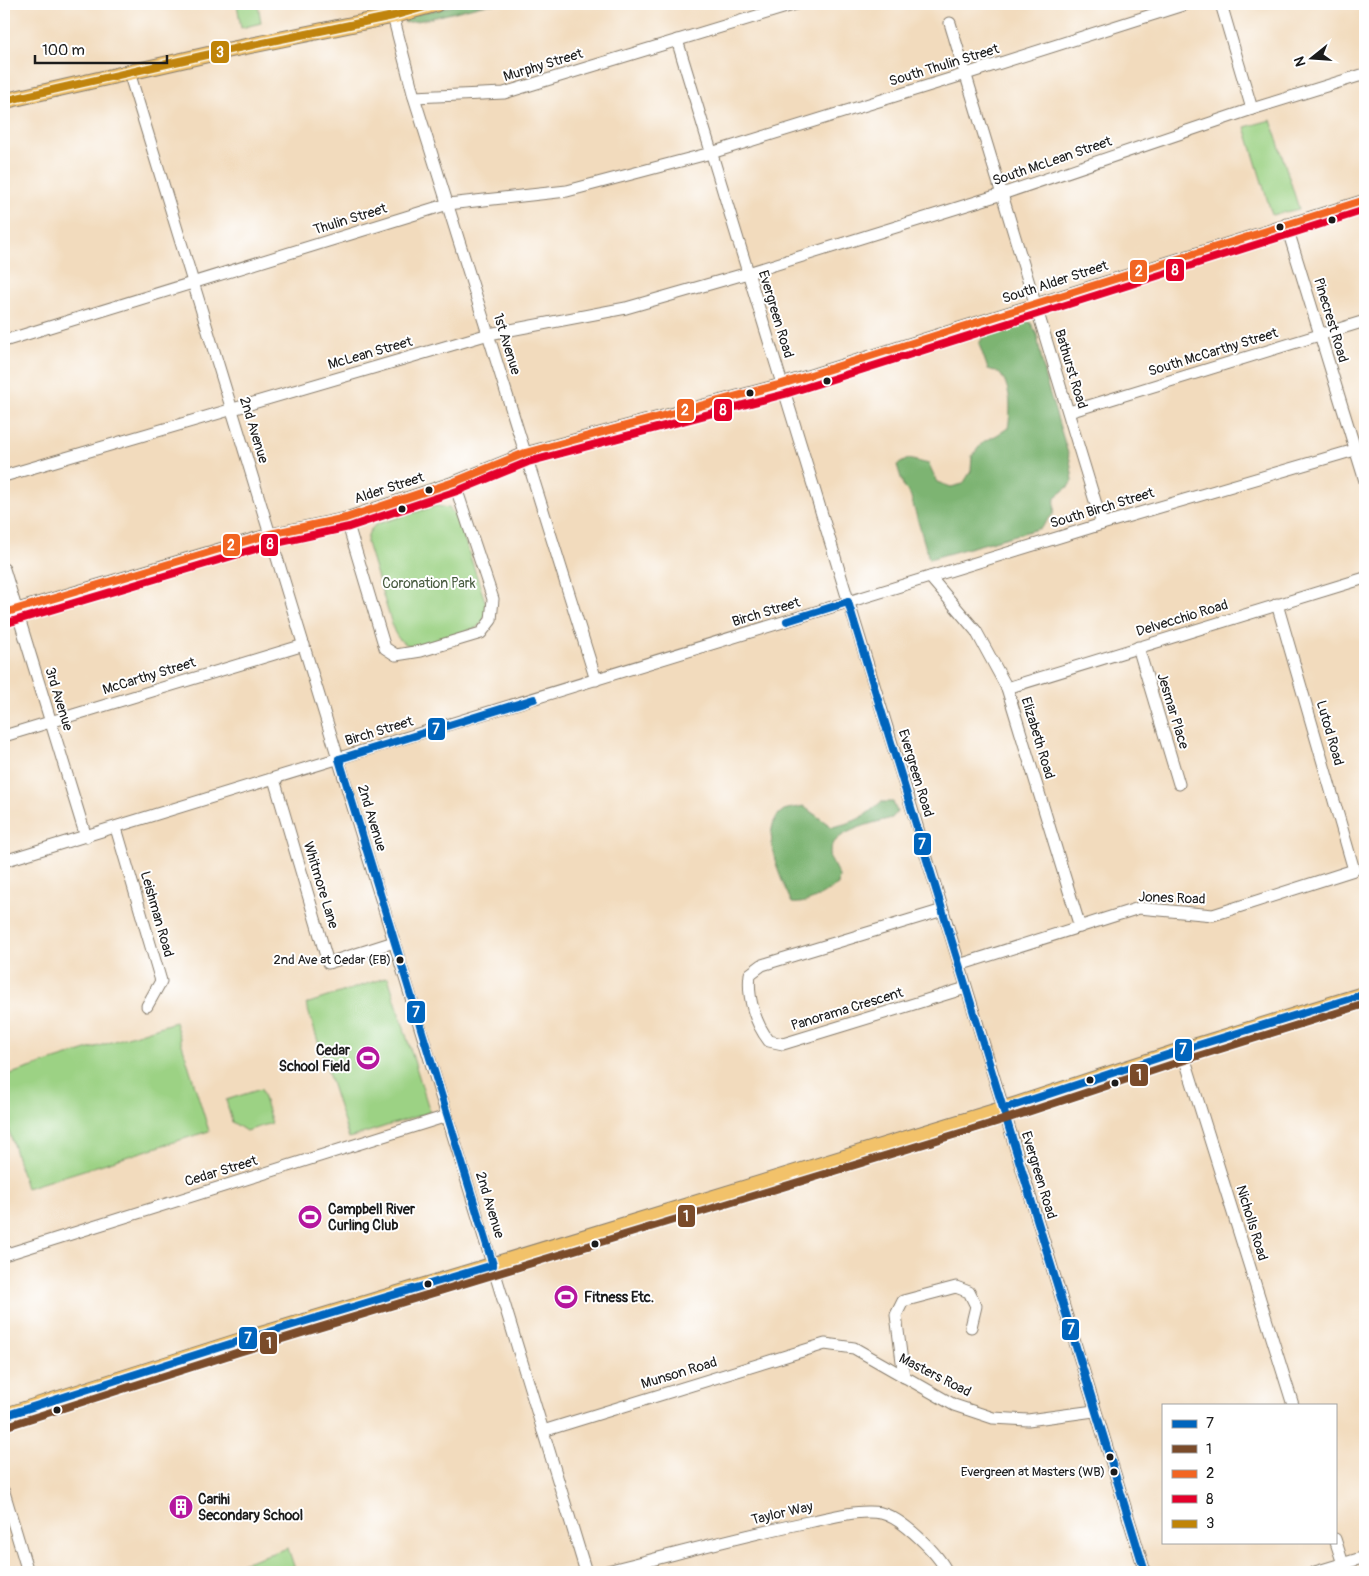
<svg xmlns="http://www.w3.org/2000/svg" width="1369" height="1576" font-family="Pangolin,sans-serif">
	<rect width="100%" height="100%" fill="#fff"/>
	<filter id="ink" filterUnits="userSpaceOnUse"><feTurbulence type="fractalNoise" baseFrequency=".02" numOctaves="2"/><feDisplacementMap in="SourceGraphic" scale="10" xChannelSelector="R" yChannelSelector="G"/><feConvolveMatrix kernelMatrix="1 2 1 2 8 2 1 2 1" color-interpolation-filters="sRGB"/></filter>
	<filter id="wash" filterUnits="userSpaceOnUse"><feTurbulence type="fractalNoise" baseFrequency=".0096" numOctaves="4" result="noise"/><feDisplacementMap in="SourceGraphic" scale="20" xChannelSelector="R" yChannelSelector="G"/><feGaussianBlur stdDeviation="1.12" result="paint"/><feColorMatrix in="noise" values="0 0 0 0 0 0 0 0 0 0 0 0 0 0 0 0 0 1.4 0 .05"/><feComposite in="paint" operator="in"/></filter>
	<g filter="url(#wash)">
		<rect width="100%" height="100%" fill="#f2dbbd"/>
		<g fill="#9cd284" stroke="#5c7750">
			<path d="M 237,4 L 258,4 L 261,23 L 241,28 Z"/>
			<path d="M 1271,120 L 1299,209 L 1272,215 L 1245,127 Z"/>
			<path d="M 436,506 L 449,508 L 457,517 L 487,607 C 487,616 483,623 476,628 L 418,647 C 406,646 399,642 394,631 L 367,543 C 367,534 370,529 377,524 Z"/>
			<path d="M 388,977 L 430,1112 L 349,1138 L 306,1004 Z"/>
			<path d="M 175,1022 L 209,1131 L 26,1188 L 4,1114 L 4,1076 Z"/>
			<path d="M 261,1089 L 272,1123 L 246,1131 L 232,1122 L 226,1100 Z"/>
			<path d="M 288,1548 L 296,1572 L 245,1572 L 242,1563 Z"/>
		</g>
		<g fill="#7db472" stroke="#4c6847">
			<path d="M 460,4 L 499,4 L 482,5 L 428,19 L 405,23 L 405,20 L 409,16 Z"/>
			<path d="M 1024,320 L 1031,323 L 1037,335 L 1045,378 L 1070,460 L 1073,480 L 1068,487 L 1055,497 L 1054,513 L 1041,528 L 929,559 L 910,494 L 904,488 L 897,465 L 908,459 L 929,464 L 937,482 L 951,487 L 963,484 L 971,471 L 972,456 L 983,442 L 997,435 L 1008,428 C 1011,411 1012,387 999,373 C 996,371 991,370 988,369 L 979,344 C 988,326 1005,324 1024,320 Z"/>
			<path d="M 881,802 L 893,802 L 897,812 L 892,818 C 876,822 842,830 833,844 C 831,847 830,852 829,856 L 839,876 L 838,885 C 824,893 809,905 792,903 C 782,882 756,827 784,810 C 789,808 798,808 803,806 L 832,827 C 856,822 863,818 881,802 Z"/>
		</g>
	</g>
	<g filter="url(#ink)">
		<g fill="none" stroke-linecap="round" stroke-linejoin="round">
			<defs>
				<g id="minor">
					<path d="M 1221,4 L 1252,109"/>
					<path d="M 393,16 L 414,97 L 596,680"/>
					<path d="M 950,23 L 1102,524"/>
					<path d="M 677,40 L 1145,1572"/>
					<path d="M 129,72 L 586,1572"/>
					<path d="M 414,97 L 504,93 L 796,4"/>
					<path d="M 1286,224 L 1365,481"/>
					<path d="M 4,341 L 448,204 L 567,191 L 711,153 L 966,74 L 1186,4"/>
					<path d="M 1069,412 L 1365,321"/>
					<path d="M 4,476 L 489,334 L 626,308 L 748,273 L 1002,194 L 1252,109 L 1365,74"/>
					<path d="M 346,518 L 385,648 L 396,655 L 421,651 L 481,633 L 491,620 L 493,599 L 454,482"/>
					<path d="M 4,569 L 86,837"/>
					<path d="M 930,577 L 976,631 L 1007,688 L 1080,927"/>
					<path d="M 4,613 L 270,534 L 346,518 L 454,482 L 525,453 L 782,384 L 1365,200"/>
					<path d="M 1138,647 L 1179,784"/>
					<path d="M 1007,688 L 1365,578"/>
					<path d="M 4,736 L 304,645"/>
					<path d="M 274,779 L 328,963 L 394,942"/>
					<path d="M 116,828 L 161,981 L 147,1006"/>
					<path d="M 4,861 L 1102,524 L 1365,447"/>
					<path d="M 943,910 L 762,965 L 750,974 C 747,997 755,1023 769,1041 L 783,1044 L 966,988"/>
					<path d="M 959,965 L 1139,908 L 1213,915 L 1354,870 L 1277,604"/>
					<path d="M 1182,1050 L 1293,1405"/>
					<path d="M 4,1255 L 447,1116"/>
					<path d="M 904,1377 L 896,1315 L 903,1301 L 956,1287 L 969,1292 L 976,1306 L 971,1327"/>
					<path d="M 543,1431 L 825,1344 L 854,1348 L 954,1405 L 993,1418 L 1028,1420 L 1094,1411"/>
					<path d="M 4,1492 L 28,1572"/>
					<path d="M 1335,1539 L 1343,1564"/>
					<path d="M 603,1572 C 673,1555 743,1535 813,1521 C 835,1517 859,1509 881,1513 C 902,1518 938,1553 947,1572"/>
					<path d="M 1315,1572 L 1365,1557"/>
				</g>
				<g id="major">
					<path d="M 4,101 L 219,52 L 393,16 L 436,4"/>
					<path d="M 4,1416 L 236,1342 L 493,1265 L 1003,1109 L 1182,1050 L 1365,994"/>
				</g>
			</defs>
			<use href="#minor" stroke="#877c6c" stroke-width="13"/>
			<use href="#major" stroke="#877c6c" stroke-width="17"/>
			<use href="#minor" stroke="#fff" stroke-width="11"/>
			<use href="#major" stroke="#f2c26a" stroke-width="15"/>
			<defs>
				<g id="bus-1">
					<path d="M 848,602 L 1145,1572"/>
					<path d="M 787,621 L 848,602"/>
					<path d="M 339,759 L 493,1265"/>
					<path d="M 339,759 L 534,699"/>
					<path d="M 1003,1109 L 1182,1050 L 1365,994"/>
					<path d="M 4,1416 L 236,1342 L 493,1265"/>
				</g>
				<path id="bus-2" d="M 7,1426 L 239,1352 L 1006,1119 L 1185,1060 L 1365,1004"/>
				<path id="bus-3" d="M 4,613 L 270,534 L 346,518 L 454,482 L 525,453 L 782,384 L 1365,200"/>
				<path id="bus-4" d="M 7,623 L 272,544 L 349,527 L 457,491 L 528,462 L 785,394 L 1365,210"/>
				<path id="bus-5" d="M 4,101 L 219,52 L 393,16 L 436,4"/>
			</defs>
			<use href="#bus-1" stroke="#fff" stroke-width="11"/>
			<use href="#bus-2" stroke="#fff" stroke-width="11"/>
			<use href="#bus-3" stroke="#fff" stroke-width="11"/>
			<use href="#bus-4" stroke="#fff" stroke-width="11"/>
			<use href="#bus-5" stroke="#fff" stroke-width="11"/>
			<use href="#bus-1" stroke="#0065bd" stroke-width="8"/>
			<use href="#bus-2" stroke="#7a4b2a" stroke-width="8"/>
			<use href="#bus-3" stroke="#f26522" stroke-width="8"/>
			<use href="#bus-4" stroke="#e4002b" stroke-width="8"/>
			<use href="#bus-5" stroke="#c08407" stroke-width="8"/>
		</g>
	</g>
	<defs>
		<symbol id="stadium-disc" viewBox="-11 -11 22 22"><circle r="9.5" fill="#b5179e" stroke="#fff"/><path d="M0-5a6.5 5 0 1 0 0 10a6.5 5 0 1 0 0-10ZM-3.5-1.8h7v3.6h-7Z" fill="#fff"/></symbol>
		<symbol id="building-disc" viewBox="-11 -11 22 22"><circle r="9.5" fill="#b5179e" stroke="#fff"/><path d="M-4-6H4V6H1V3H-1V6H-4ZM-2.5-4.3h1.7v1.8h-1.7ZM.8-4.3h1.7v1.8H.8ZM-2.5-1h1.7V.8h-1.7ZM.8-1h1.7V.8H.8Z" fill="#fff"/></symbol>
	</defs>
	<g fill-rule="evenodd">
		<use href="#stadium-disc" x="354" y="1044" width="28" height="28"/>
		<use href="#stadium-disc" x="296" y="1203" width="28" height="28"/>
		<use href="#stadium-disc" x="552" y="1283" width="28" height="28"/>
		<use href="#building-disc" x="167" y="1493" width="28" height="28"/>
	</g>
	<g fill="#1c1c1c" stroke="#fff" stroke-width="2">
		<circle cx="1332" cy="220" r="4.5"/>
		<circle cx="1280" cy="227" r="4.5"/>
		<circle cx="827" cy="381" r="4.5"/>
		<circle cx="750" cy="393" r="4.5"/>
		<circle cx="429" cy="490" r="4.5"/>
		<circle cx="402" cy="509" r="4.5"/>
		<circle cx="400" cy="960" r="4.5"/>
		<circle cx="1090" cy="1080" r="4.5"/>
		<circle cx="1115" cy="1083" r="4.5"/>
		<circle cx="595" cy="1244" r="4.5"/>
		<circle cx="428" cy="1284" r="4.5"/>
		<circle cx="57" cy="1410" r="4.5"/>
		<circle cx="1110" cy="1457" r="4.5"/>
		<circle cx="1114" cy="1472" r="4.5"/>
	</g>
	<g text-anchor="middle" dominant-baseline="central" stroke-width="4" stroke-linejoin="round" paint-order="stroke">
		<g font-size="13" fill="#1c1c1c" stroke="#fff" text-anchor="end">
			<text x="391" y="960">2nd Ave at Cedar (EB)</text>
			<text x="1105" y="1472">Evergreen at Masters (WB)</text>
		</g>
		<g font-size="14" fill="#1c1c1c" stroke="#fff">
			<text transform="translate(543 65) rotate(-17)">Murphy Street</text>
			<text transform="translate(944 65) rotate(-17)">South Thulin Street</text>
			<text transform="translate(1052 161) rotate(-19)">South McLean Street</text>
			<text transform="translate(350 219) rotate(-17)">Thulin Street</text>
			<text transform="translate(1055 282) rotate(-18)">South Alder Street</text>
			<text transform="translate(776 314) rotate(73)">Evergreen Road</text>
			<text transform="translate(1331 320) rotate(73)">Pinecrest Road</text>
			<text transform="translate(507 344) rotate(73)">1st Avenue</text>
			<text transform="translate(1213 352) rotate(-17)">South McCarthy Street</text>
			<text transform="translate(370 353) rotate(-16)">McLean Street</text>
			<text transform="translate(1071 369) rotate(73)">Bathurst Road</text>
			<text transform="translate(254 430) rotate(73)">2nd Avenue</text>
			<text transform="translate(389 488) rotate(-18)">Alder Street</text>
			<text transform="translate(1102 508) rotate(-17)">South Birch Street</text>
			<text transform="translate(766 612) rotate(-17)">Birch Street</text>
			<text transform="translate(1182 618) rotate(-17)">Delvecchio Road</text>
			<text transform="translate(149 676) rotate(-17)">McCarthy Street</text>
			<text transform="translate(59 699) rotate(73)">3rd Avenue</text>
			<text transform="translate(1173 711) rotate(73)">Jesmar Place</text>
			<text transform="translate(379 731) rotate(-17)">Birch Street</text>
			<text transform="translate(1330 733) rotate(74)">Lutod Road</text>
			<text transform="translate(1038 738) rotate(73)">Elizabeth Road</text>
			<text transform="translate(916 773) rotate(73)">Evergreen Road</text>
			<text transform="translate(372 818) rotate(73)">2nd Avenue</text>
			<text transform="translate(321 885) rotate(73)">Whitmore Lane</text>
			<text transform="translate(1172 898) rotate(2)">Jones Road</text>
			<text transform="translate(157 914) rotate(74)">Leishman Road</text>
			<text transform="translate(847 1009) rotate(-17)">Panorama Crescent</text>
			<text transform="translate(221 1171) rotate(-17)">Cedar Street</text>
			<text transform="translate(1039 1175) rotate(73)">Evergreen Road</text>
			<text transform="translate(490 1205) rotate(73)">2nd Avenue</text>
			<text transform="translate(1252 1223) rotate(73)">Nicholls Road</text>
			<text transform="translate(679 1373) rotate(-17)">Munson Road</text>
			<text transform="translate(935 1375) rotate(27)">Masters Road</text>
			<text transform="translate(782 1513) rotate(-13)">Taylor Way</text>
		</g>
		<g font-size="14" fill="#495c40" stroke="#fff">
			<text x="429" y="583">Coronation Park</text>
		</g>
		<g font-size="14" font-weight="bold" fill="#1c1c1c" stroke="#fff" text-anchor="start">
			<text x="350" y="1050" text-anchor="end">Cedar<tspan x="350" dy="16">School Field</tspan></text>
			<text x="328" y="1209">Campbell River<tspan x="328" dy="16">Curling Club</tspan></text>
			<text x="584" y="1297">Fitness Etc.</text>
			<text x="198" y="1499">Carihi<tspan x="198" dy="16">Secondary School</tspan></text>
		</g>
	</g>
	<g stroke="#fff" stroke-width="2">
		<rect x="210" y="40" width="20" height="24" rx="5" fill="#c08407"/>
		<rect x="1165" y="258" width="20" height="24" rx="5" fill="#e4002b"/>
		<rect x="1129" y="259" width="19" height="24" rx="5" fill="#f26522"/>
		<rect x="676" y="398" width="19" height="24" rx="5" fill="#f26522"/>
		<rect x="713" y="398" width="20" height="24" rx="5" fill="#e4002b"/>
		<rect x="260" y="533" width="19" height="24" rx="5" fill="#e4002b"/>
		<rect x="222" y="533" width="19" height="24" rx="5" fill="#f26522"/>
		<rect x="427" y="717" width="19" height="24" rx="5" fill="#0065bd"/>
		<rect x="913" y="832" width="19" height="24" rx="5" fill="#0065bd"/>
		<rect x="406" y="1000" width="20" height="24" rx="5" fill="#0065bd"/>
		<rect x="1174" y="1038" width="19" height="24" rx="5" fill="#0065bd"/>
		<rect x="1129" y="1063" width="20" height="24" rx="5" fill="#7a4b2a"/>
		<rect x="677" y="1204" width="19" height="24" rx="5" fill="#7a4b2a"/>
		<rect x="1061" y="1318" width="19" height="23" rx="5" fill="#0065bd"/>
		<rect x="238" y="1326" width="20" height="24" rx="5" fill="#0065bd"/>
		<rect x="259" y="1331" width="19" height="24" rx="5" fill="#7a4b2a"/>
	</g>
	<g font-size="14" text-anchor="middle" font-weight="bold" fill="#fff">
		<text x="220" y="57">3</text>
		<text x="1175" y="275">8</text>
		<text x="1139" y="276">2</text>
		<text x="685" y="415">2</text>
		<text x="723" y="415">8</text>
		<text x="270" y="549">8</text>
		<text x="231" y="550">2</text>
		<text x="436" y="734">7</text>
		<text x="922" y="849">7</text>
		<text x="416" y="1017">7</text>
		<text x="1183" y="1054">7</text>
		<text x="1139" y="1080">1</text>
		<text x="686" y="1221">1</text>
		<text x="1071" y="1334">7</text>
		<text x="248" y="1343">7</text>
		<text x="269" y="1348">1</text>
	</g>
	<rect width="1369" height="1576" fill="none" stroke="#fff" stroke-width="20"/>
	<rect x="1162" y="1404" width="175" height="140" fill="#ffffff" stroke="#a4a4a4"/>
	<rect x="1172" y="1420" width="25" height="8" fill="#0065bd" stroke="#a4a4a4"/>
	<text x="1206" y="1428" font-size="15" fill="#1c1c1c">7</text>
	<rect x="1172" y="1445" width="25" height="8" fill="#7a4b2a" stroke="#a4a4a4"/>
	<text x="1206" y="1454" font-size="15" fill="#1c1c1c">1</text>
	<rect x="1172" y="1470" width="25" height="8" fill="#f26522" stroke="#a4a4a4"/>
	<text x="1206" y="1478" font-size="15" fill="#1c1c1c">2</text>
	<rect x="1172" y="1495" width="25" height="8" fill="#e4002b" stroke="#a4a4a4"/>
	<text x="1206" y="1504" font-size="15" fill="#1c1c1c">8</text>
	<rect x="1172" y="1520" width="25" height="8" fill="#c08407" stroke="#a4a4a4"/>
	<text x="1206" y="1528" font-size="15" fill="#1c1c1c">3</text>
	<g transform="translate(1312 58) rotate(253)" stroke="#ffffff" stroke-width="4" paint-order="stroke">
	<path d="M0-4L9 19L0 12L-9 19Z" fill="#1c1c1c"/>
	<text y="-8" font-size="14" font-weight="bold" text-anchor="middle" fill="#1c1c1c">N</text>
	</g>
	<path d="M35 55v8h132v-8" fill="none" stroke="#1c1c1c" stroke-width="2.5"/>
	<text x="42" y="55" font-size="15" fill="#1c1c1c" stroke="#ffffff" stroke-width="4" paint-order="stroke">100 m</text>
</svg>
